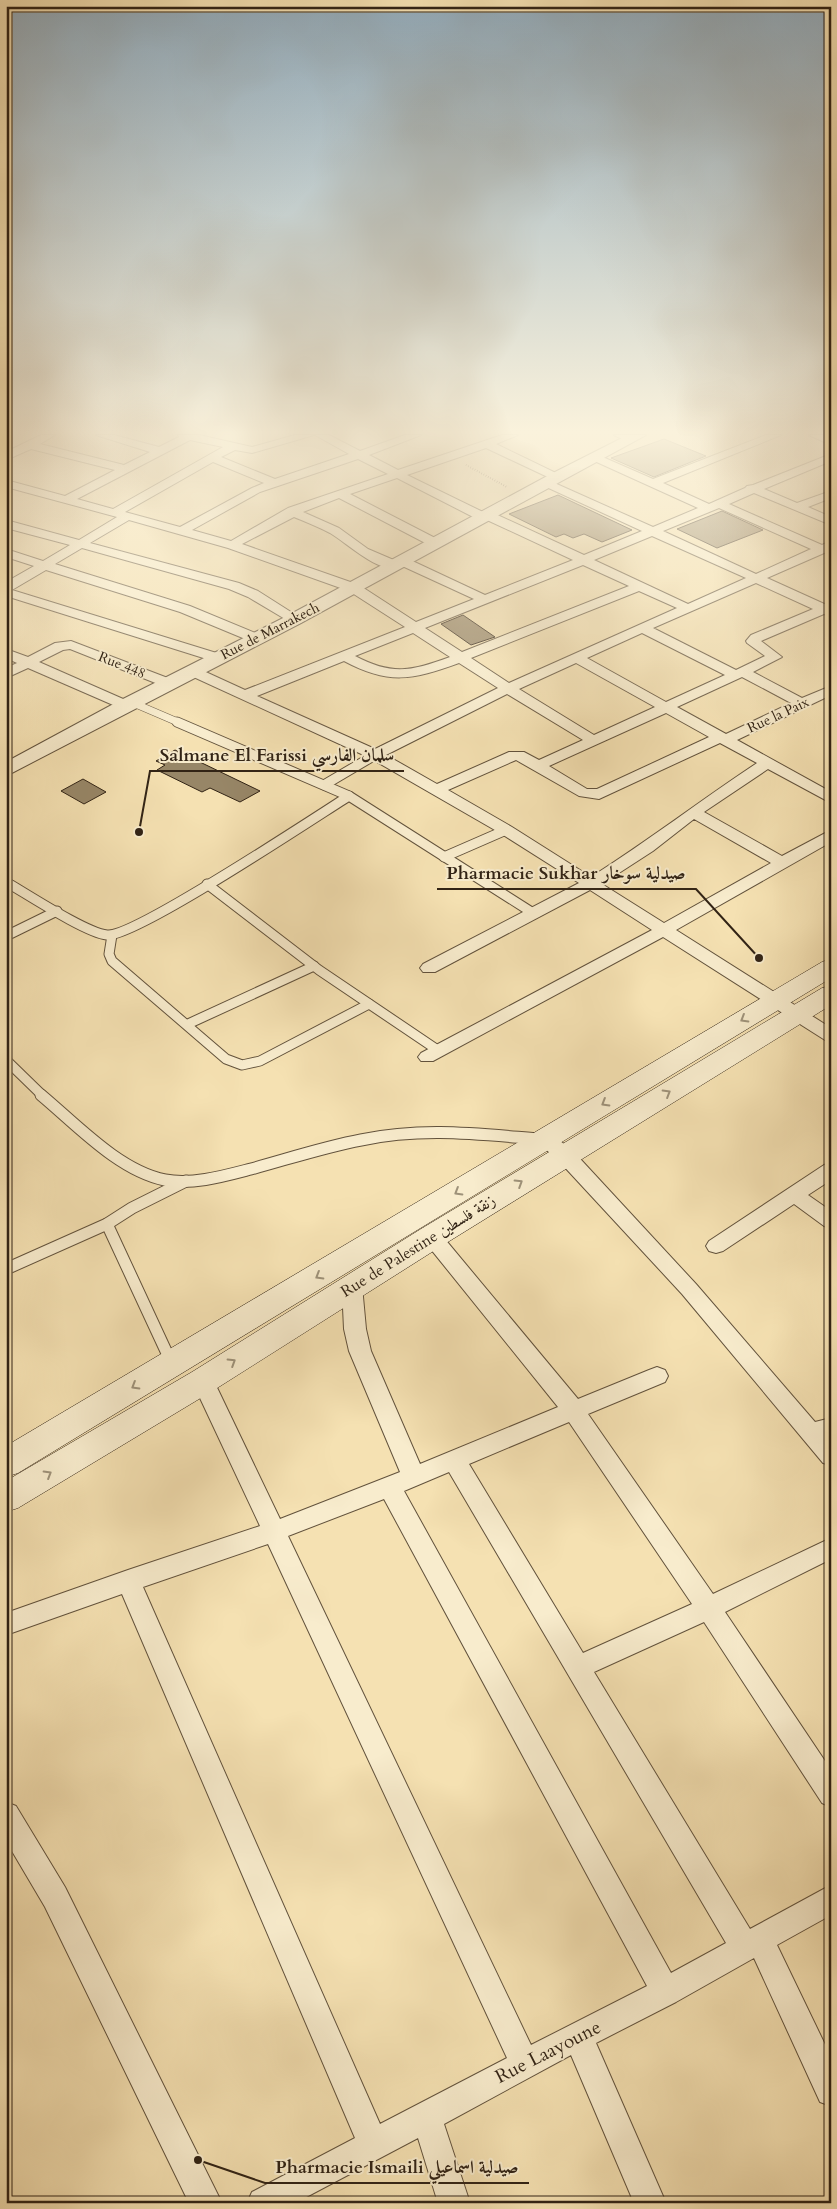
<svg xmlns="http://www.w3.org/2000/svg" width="837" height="2209" font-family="Cardo,Amiri,serif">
	<rect width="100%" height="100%" fill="#f5e1b2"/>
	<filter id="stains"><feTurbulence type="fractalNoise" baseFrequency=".004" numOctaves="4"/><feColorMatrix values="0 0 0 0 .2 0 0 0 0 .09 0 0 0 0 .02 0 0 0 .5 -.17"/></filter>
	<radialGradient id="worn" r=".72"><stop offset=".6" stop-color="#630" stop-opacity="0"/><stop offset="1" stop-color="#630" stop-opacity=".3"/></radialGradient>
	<g fill="#978667" stroke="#312315">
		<path d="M 664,439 L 706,456 L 654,477 L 611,458 Z"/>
		<path d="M 558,495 L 632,530 L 602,542 L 584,534 L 573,538 L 564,534 L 556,537 L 509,514 Z"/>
		<path d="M 722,511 L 763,530 L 717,548 L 677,529 Z"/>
		<path d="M 463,615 L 495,637 L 471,645 L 441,624 Z"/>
		<path d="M 175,750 L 260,791 L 240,802 L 210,788 L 202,792 L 157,770 L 165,765 L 156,761 Z"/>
		<path d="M 83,779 L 106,792 L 84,804 L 61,791 Z"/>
	</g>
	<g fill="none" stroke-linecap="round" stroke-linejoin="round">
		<defs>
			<path id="service-far2" d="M 131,702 L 180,723"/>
			<g id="service-far1">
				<path d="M 177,722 L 349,796 L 533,913"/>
				<path d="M 324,785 L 375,755"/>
				<path d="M 444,857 L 506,830"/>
				<path d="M 6,882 C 27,894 86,933 107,935 C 134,938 314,818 349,796"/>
				<path d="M 207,884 L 319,970 L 439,1051"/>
				<path d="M 112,935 L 109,954 L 112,961 L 226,1059 L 242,1065 L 260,1061 L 369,1004"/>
				<path d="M 6,936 L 57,911"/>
				<path d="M 188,1024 L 314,966"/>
				<path d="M 6,1060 L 43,1096"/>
			</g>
			<g id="service">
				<path d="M 41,1095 C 76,1124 119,1171 165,1180 C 193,1185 224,1176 251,1169 C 288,1159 324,1147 361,1140 C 423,1127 477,1134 539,1139"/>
				<path d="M 107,1224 L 172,1364"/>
				<path d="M 6,1269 L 107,1224 L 132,1208 L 186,1181"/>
			</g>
			<g id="minor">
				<path d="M 41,435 L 55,435 L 40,444 L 124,465 L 150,452 L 96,435 L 114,435 L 159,447 L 179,437 L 178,435 L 199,435 L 252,447 L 295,435 L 314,435 L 252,453 L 235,450 L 221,457 L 275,479 L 349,454 L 315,435 L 329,435 L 360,451 L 405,435 L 421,435 L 369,455 L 398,470 L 502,435 L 518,435 L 496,444 L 560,475 L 560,479 L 552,479 L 486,448 L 407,475 L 483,512 L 491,512 L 584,555 L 642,531 L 542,485 L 542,481 L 550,481 L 653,527 L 698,508 L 590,459 L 590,455 L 598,455 L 653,479 L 766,435 L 781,435 L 663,483 L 709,504 L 745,488 L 747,486 L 753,485 L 831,454 L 831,461 L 764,489 L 797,503 L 831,491 L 831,498 L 808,507 L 831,517 L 831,525 L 754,493 L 729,504 L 822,545 L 831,541 L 831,550 L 767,578 L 831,607 L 831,616 L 824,614 L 761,641 L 782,657 L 753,672 L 802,698 L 831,686 L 831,695 L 737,740 L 831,792 L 831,803 L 768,769 L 704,812 L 782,856 L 831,830 L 831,842 L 676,930 L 831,1028 L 831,1042 L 825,1040 L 663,937 L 433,1061 L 421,1061 L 418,1057 L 421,1053 L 652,930 L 590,890 L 435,972 L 423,972 L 420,968 L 423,964 L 579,883 L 500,833 L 370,758 L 187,674 L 185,671 L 192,667 L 197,668 L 245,690 L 405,627 L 349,591 L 228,548 L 129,520 L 90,543 L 239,583 L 258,591 L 302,619 L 295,623 L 290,622 L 248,597 L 229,589 L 82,548 L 55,564 L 190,606 L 260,635 L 262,638 L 255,642 L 250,641 L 180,612 L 46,570 L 12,590 L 223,655 L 225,658 L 218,662 L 213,661 L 6,596 L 6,582 L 34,566 L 6,557 L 6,549 L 43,561 L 70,545 L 6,528 L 6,520 L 79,540 L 117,517 L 6,487 L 6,480 L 65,496 L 115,470 L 31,449 L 6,460 L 6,452 ZM 190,440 L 223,447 L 113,509 L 77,499 ZM 358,459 L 388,474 L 288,508 L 231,541 L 192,530 L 260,492 ZM 213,462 L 264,483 L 252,488 L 180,527 L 125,512 ZM 397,478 L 479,520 L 487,520 L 573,560 L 485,595 L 406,558 L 398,558 L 396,561 L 368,549 L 339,528 L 303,512 L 339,498 L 431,546 L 439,546 L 441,543 L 439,540 L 350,494 ZM 719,508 L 811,549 L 756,574 L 663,531 ZM 294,517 C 306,522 319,527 330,533 C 347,543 378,573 398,568 L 400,565 L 474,599 L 416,622 L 359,585 L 242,544 ZM 652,536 L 746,578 L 688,604 L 594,560 ZM 583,565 L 629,586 L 462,652 L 425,628 ZM 756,583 L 813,609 L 751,635 L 746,641 L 747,643 L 765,656 L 736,670 L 653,628 ZM 639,591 L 677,608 L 509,683 L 471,658 ZM 413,633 L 450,657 C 411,671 393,676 355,656 ZM 642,633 L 725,675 L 666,702 L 587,658 ZM 344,661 C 389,685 412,680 459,663 L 498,688 L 375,749 L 257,696 ZM 576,663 L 655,707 L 594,735 L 519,689 ZM 742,677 L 791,703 L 726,734 L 677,707 ZM 507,694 L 583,740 L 539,760 L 524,752 L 509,752 L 437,784 L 386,755 ZM 666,713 L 709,737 L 597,789 L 587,789 L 549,766 ZM 720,743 L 757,763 C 701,800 648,841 591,877 L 512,827 L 448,790 L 516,760 L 579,796 L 599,799 ZM 694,819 L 771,863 L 664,923 L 602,884 L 653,851 Z"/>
				<path d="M 614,435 L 628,435 L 636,440 L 630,443 Z"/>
				<path d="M 809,435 L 824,435 L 831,438 L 831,445 Z"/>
				<path d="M 71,641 L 173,680 L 175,683 L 173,686 L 163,686 L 70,649 L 63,650 L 39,662 L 130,702 L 132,705 L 130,708 L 120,708 L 28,668 L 6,678 L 6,668 L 17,663 L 6,658 L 6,649 L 28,657 L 55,643 Z"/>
				<path d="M 545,1133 L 552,1135 L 572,1150 L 696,1284 L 815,1422 L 831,1418 L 831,1436 L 828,1437 L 831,1440 L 831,1465 L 823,1463 L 682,1294 L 558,1160 L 535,1140 L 538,1135 Z"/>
				<path d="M 831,1163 L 831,1180 L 808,1195 L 831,1211 L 831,1228 L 824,1226 L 794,1204 L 723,1251 L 716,1253 L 709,1251 L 706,1246 L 709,1241 L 824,1165 Z"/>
				<path d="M 432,1230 L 439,1232 L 578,1399 L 649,1370 L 657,1367 L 665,1370 L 668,1376 L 665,1382 L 588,1414 L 713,1594 L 831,1538 L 831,1559 L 725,1612 L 831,1770 L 831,1807 L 822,1803 L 704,1622 L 594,1672 L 750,1929 L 831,1885 L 831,1915 L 777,1945 L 831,2057 L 831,2106 L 820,2102 L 754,1958 L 676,2002 L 596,2043 L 666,2203 L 634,2203 L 571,2055 L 444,2124 L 470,2203 L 438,2203 L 418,2138 L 295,2203 L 247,2203 L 252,2192 L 355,2138 L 122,1594 L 6,1635 L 6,1613 L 128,1570 L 260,1526 L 192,1381 L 195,1375 L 203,1372 L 211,1375 L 280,1519 L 400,1472 L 349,1351 L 344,1329 L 342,1286 L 345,1281 L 352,1278 L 359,1281 L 362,1286 L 366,1329 L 371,1351 L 420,1464 L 558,1407 L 425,1242 L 422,1237 L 425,1232 ZM 569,1422 L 692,1604 L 583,1653 L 469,1464 ZM 449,1472 L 726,1943 L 671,1973 L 404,1491 ZM 384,1499 L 647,1986 L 531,2045 L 288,1536 ZM 268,1544 L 507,2058 L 380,2124 L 143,1587 Z"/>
				<path d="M 6,1802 L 16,1806 L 65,1887 L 222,2203 L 189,2203 L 45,1907 L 6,1841 Z"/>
			</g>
			<path id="tertiary" d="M 628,435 L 646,435 L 301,623 L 6,776 L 6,762 L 119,701 L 289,615 L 551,474 Z"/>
			<g id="secondary">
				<path d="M 831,959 L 831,978 L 18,1473 L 6,1477 L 6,1446 L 822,962 Z"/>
				<path d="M 831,986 L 831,1005 L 443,1245 L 214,1390 L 18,1508 L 6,1512 L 6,1481 L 192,1372 L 421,1229 L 822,988 Z"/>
			</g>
		</defs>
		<use href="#service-far2" stroke="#62523c" stroke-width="8"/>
		<use href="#service-far1" stroke="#62523c" stroke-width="11"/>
		<use href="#service" stroke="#62523c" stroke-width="13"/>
		<use href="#minor" stroke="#62523c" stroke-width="2"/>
		<use href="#tertiary" stroke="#62523c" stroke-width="2"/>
		<use href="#secondary" stroke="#312315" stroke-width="1"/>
		<path stroke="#312315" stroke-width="2" stroke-dasharray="0.5 2" stroke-linecap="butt" d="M 466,465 L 507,487"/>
		<use href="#service-far2" stroke="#f8eccd" stroke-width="7"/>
		<use href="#service-far1" stroke="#f8eccd" stroke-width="9"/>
		<use href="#service" stroke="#f8eccd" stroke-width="11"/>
		<use href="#minor" fill="#f8eccd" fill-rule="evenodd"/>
		<use href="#tertiary" fill="#f8eccd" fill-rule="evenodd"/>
		<use href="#secondary" fill="#f8eccd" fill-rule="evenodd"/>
	</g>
	<defs><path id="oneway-chevron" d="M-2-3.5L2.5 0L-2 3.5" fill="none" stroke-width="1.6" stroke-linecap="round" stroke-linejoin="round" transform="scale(1.25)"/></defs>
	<g stroke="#9e927a">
		<use href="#oneway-chevron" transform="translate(744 1019) rotate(149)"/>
		<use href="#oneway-chevron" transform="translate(667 1093) rotate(-31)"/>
		<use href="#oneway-chevron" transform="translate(605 1103) rotate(149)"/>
		<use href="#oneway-chevron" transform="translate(519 1183) rotate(-32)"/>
		<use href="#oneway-chevron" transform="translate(458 1192) rotate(149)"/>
		<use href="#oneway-chevron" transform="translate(319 1276) rotate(149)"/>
		<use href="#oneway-chevron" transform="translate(232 1362) rotate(-32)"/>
		<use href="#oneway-chevron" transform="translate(135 1386) rotate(149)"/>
		<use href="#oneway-chevron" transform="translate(48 1474) rotate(-31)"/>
	</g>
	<linearGradient id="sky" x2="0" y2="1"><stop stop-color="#92acbd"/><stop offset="0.58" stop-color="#faf2dc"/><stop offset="1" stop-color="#faf2dc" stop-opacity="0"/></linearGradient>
	<rect width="837" height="744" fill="url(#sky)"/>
	<g text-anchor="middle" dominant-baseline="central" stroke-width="4" stroke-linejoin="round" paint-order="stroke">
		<g font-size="14" fill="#312315" stroke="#f8eccd">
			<text transform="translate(270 631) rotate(-27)">Rue de Marrakech</text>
			<text transform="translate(122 665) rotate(22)">Rue 448</text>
			<text transform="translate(778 715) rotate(-25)">Rue la Paix</text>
		</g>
		<g font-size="16" fill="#312315" stroke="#f8eccd">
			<text transform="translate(418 1246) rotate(-32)">Rue de Palestine زنقة فلسطين</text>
		</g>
		<g font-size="19" fill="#312315" stroke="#f8eccd">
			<text transform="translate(548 2052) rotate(-27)">Rue Laayoune</text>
		</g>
	</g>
	<path fill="none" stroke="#312315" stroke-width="2" d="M139 832L150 771H404M759 958L696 889H437M198 2160L265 2183H529"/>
	<g fill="#312315" stroke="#f8eccd" stroke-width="2">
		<circle cx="139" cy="832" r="5"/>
		<circle cx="759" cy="958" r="5"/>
		<circle cx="198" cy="2160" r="5"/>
	</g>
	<g font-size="18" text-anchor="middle" font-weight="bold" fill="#312315" stroke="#f8eccd" stroke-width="4" stroke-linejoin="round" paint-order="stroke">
		<text x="277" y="761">Salmane El Farissi سلمان الفارسي</text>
		<text x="566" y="879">Pharmacie Sukhar صيدلية سوخار</text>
		<text x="397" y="2173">Pharmacie Ismaili صيدلية اسماعيلي</text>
	</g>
	<rect width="837" height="2209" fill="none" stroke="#f5e1b2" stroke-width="25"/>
	<rect x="8" y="8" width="822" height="2194" fill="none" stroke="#312315" stroke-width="2.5"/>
	<rect x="12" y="12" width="812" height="2184" fill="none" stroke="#312315"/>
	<rect width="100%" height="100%" filter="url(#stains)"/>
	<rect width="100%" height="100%" fill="url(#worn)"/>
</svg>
